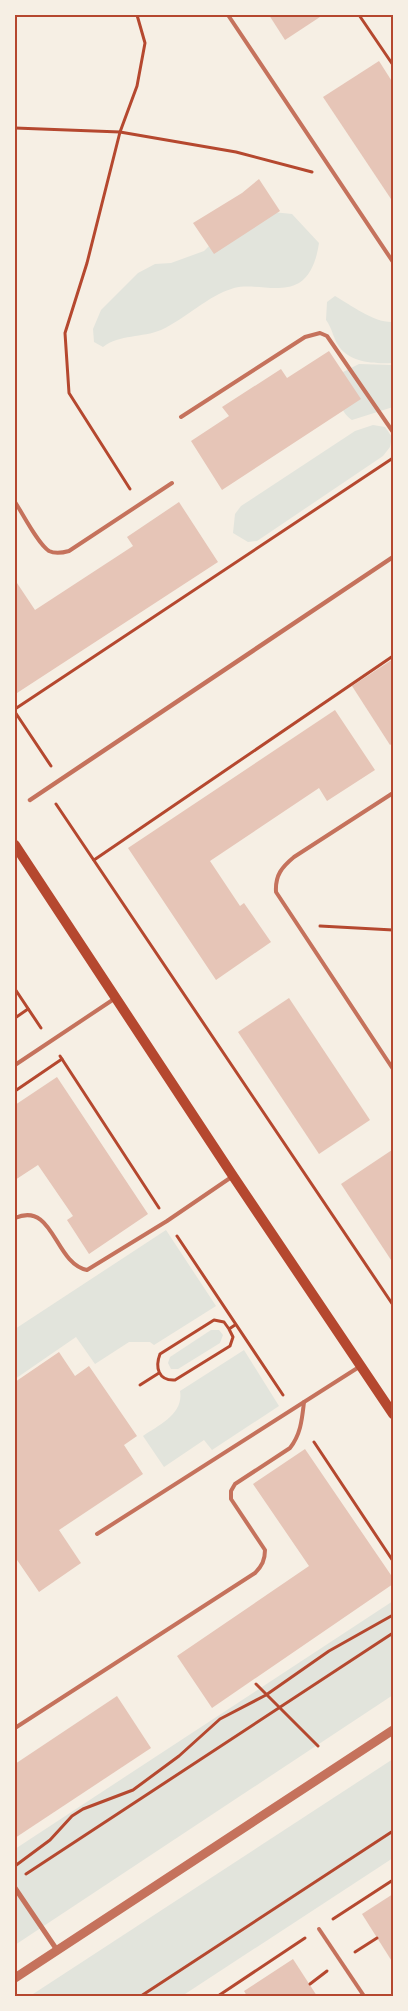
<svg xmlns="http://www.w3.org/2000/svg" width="408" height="2011" font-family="Inter,sans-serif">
	<rect width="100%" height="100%" fill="#f6efe4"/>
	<g fill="#e2e4dc">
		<path d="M 273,212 L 292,214 L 319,243 C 317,257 312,275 299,283 C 279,294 255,283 234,288 C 207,296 187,318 161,330 C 142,338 120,334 103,347 L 94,342 L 93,329 L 101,310 L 138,273 L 155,264 L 171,263 L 204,251 L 214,241 Z"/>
		<path d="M 335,296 C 351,305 374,323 393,322 L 393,363 C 375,364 349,363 338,345 C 333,337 332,328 326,320 L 327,302 Z"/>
		<path d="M 359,364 L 393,365 L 393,407 L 352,420 C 335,408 340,390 343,372 Z"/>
		<path d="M 373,425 L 385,427 L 392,437 L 390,447 L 383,456 L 257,541 L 248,542 L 233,533 L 235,514 L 241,506 L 355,431 Z"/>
		<path d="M 166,1230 L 216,1306 L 154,1345 L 150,1342 L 129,1342 L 95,1364 L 76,1337 L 15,1379 L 15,1329 Z"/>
		<path d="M 211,1330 L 219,1330 L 223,1335 L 220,1343 L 178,1369 L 171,1369 L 168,1363 L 170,1357 Z"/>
		<path d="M 244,1350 L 279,1406 L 212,1450 L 204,1440 L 164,1467 L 143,1436 C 159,1425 184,1414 180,1391 Z"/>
		<path d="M 393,1601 L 393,1695 L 15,1945 L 15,1849 Z"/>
		<path d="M 393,1759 L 393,1858 L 182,1996 L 30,1996 Z"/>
	</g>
	<g fill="#e6c5b7">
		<path d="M 269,15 L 323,15 L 285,40 Z"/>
		<path d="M 379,61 L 393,83 L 393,202 L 323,97 Z"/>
		<path d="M 259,179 L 280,211 L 214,254 L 193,223 L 242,193 Z"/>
		<path d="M 329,351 L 361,399 L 222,490 L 191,441 L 229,416 L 222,407 L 281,369 L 287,378 Z"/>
		<path d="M 179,502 L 218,562 L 17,693 L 15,580 L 35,610 L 133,546 L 127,537 Z"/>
		<path d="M 393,659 L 393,743 L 390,745 L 352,686 Z"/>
		<path d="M 335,710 L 375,770 L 327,801 L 319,788 L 210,861 L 240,906 L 244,903 L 271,942 L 216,980 L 128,848 Z"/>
		<path d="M 289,998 L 370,1120 L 319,1154 L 238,1032 Z"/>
		<path d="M 57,1077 L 148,1214 L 89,1254 L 67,1220 L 73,1216 L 38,1165 L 15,1180 L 15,1105 Z"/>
		<path d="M 392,1150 L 393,1151 L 393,1263 L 341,1184 Z"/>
		<path d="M 59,1352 L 75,1376 L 89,1366 L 137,1436 L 124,1445 L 143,1474 L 59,1530 L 81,1563 L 39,1592 L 15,1557 L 15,1382 Z"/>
		<path d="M 305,1449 L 393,1578 L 393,1584 L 212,1708 L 177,1656 L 309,1566 L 253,1484 Z"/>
		<path d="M 117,1696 L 151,1748 L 15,1838 L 15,1764 Z"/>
		<path d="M 393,1894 L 393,1963 L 362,1914 Z"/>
		<path d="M 293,1959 L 317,1996 L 247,1996 L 244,1991 Z"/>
	</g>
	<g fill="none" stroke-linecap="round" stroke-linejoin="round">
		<g stroke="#b5482f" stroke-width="3">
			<path d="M 359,15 L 393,65"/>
			<path d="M 15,128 L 120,132 L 236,152 L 312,172"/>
			<path d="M 130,489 L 69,393 L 65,333 L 87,263 L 120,132 L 137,86 L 145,43 L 137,15"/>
			<path d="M 15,709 L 393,458"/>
			<path d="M 15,712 L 51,766"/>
			<path d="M 56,804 L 393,1305"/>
			<path d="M 94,860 L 393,656"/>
			<path d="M 320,926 L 393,930"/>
			<path d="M 15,989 L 41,1028"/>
			<path d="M 15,1018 L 28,1009"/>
			<path d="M 60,1056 L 159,1208"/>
			<path d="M 15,1091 L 62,1059"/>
			<path d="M 177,1236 L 283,1395"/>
			<path d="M 229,1329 L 233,1337 L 230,1346 L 175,1380 C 158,1381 155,1367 160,1354 L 214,1320 L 224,1322 L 229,1329 L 235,1325"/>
			<path d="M 140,1385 L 159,1373"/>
			<path d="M 314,1442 L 393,1561"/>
			<path d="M 256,1684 L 318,1746"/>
			<path d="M 15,1866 L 50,1840 L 72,1816 L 83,1809 L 133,1790 L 179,1756 L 220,1719 L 266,1695 L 329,1651 L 393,1615"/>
			<path d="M 26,1874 L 393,1633"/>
			<path d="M 333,1919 L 393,1880"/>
			<path d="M 355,1952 L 377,1938"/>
			<path d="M 310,1984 L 327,1971"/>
			<path d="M 141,1996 L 393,1831"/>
			<path d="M 218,1996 L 305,1938"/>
		</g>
		<g stroke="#c5725c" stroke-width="4">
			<path d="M 228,15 L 393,262"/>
			<path d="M 181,417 L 305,337 L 320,333 L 327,336 L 393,432"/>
			<path d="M 15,502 C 23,514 38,544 49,551 C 55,554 62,553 69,551 L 172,483"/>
			<path d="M 393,793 L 294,857 C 282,867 275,875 276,892 L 393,1069"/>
			<path d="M 15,1065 L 114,999"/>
			<path d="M 15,1218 C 54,1201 54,1263 87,1270 L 167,1221 L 233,1176"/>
			<path d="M 97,1534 L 359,1367"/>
			<path d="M 15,1728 L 255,1573 C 262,1566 265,1560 265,1550 L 231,1499 L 231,1491 L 235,1484 L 290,1448 C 301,1434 302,1419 304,1402"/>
			<path d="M 319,1929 L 364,1996"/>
		</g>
		<path stroke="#c5725c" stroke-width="4.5" d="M 30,800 L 393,557"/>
		<path stroke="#c5725c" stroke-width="5" d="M 15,1888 L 57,1950"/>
		<path stroke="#c5725c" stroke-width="9" d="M 15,1978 L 393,1730"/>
		<path stroke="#b5482f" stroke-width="10" d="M 15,845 L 233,1176 L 393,1414"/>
	</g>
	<rect width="408" height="2011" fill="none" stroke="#f6efe4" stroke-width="32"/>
	<rect x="16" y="16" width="376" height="1979" fill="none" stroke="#b5482f" stroke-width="2"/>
</svg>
